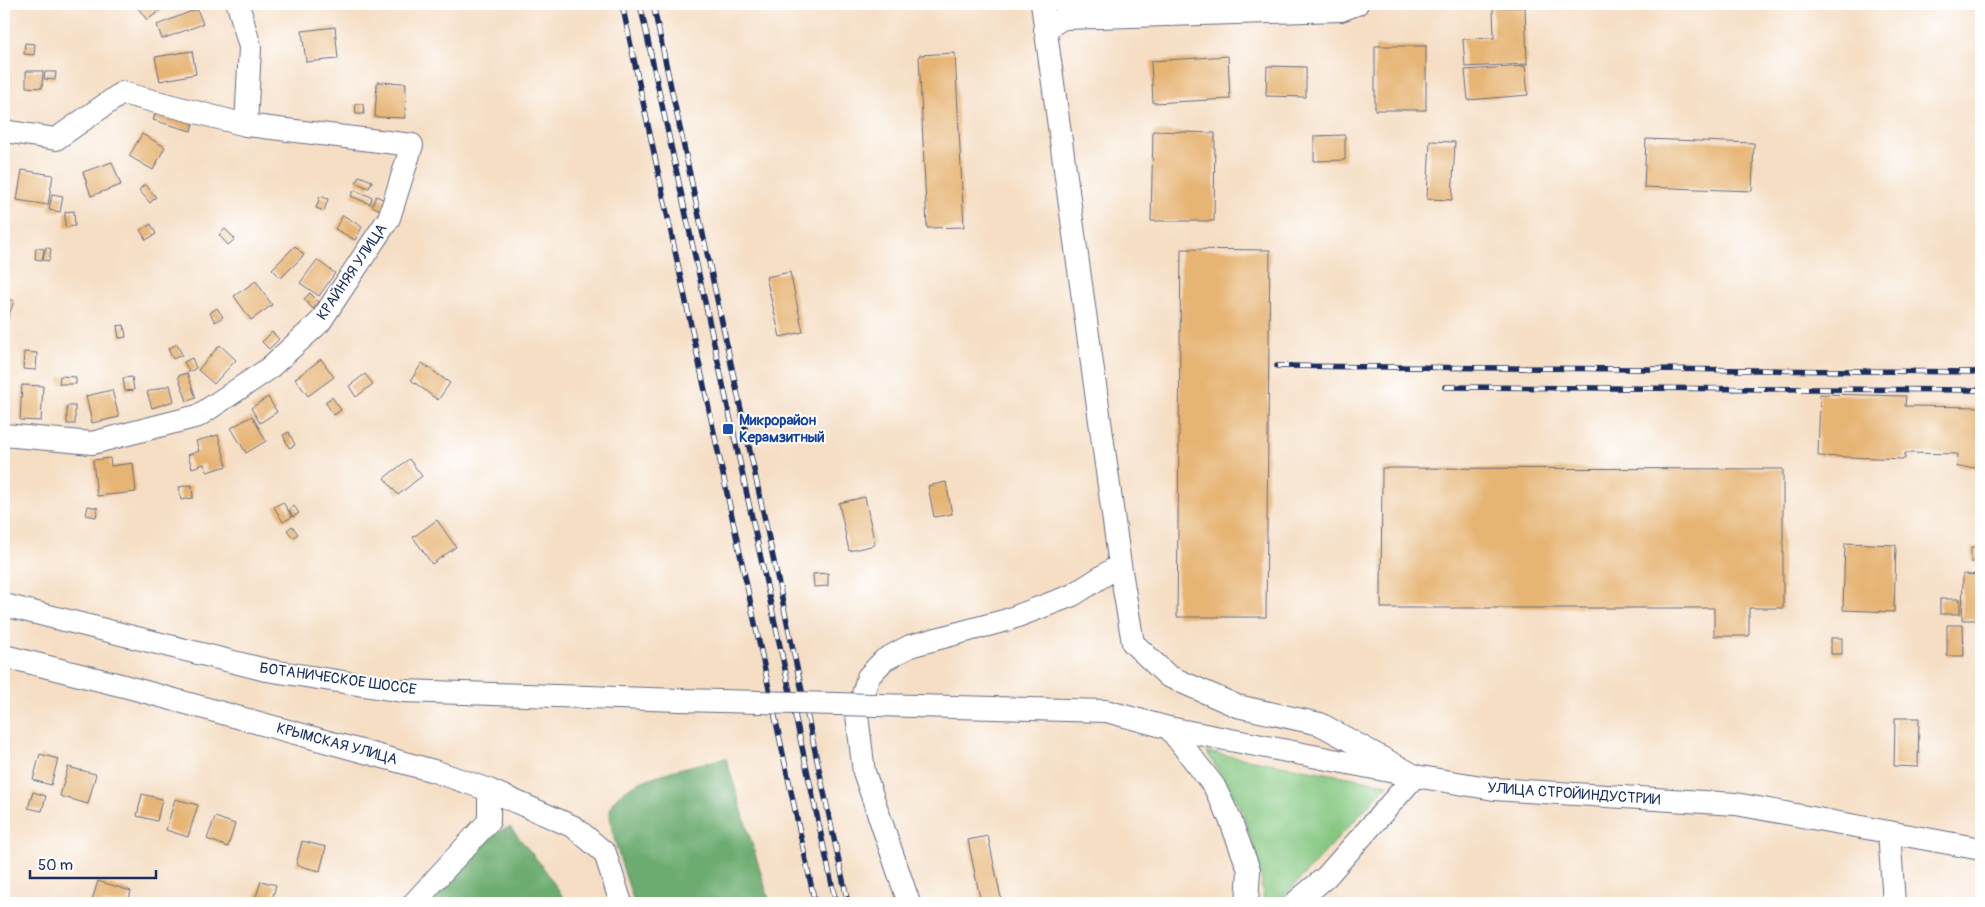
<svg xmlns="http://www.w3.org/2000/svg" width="1985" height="907" font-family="Pangolin,sans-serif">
	<rect width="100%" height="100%" fill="#fff"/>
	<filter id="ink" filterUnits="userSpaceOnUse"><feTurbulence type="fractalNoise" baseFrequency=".02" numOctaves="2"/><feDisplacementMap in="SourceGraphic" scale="10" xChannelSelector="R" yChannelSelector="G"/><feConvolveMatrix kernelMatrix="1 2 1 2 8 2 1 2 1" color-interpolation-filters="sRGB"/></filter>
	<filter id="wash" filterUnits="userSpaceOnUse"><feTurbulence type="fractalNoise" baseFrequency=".0096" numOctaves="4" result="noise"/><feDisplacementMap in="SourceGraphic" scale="20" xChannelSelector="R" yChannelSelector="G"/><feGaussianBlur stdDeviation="1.12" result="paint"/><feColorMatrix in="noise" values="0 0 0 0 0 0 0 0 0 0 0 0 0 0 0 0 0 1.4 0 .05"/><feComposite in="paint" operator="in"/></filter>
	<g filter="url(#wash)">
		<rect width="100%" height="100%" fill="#f5dec4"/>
		<path fill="#85c881" stroke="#507c70" d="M 1207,752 L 1388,784 L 1278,903 L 1264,903 L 1260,870 L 1242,809 Z"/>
		<g fill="#6cac6f" stroke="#446e66">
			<path d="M 726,758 L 770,903 L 634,903 C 629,884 605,823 611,806 C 621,778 700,764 726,758 Z"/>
			<path d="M 510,827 L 543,867 L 567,903 L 428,903 L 449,882 L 487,836 Z"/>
		</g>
		<g id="blocks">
			<g fill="#e6b473">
				<path d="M 135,4 L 169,4 L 147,20 Z"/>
				<path d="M 1525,7 L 1527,64 L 1465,67 L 1463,39 L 1494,38 L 1493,8 Z"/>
				<path d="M 197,9 L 203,24 L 162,39 L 157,25 Z"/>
				<path d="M 335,27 L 338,59 L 306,62 L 302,31 Z"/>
				<path d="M 25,43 L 35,44 L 34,55 L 24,54 Z"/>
				<rect x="1375" y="46" width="51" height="64"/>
				<path d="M 192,51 L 196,74 L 160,81 L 155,57 Z"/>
				<path d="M 955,53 L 964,227 L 927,228 L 919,55 Z"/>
				<path d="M 1228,56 L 1230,99 L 1153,103 L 1151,61 Z"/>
				<path d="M 1267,66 L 1306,67 L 1306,97 L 1266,96 Z"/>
				<path d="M 1525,66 L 1528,95 L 1468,100 L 1465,70 Z"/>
				<path d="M 26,71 L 43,71 L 42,88 L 26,87 Z"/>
				<path d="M 45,72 L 56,72 L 55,80 L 44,79 Z"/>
				<path d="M 377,82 L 406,83 L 405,118 L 375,117 Z"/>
				<path d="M 355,104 L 363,104 L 364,114 L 356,114 Z"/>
				<path d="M 156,112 L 193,123 L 191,131 L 153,120 Z"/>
				<path d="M 1153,131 L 1215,133 L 1214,221 L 1151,221 Z"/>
				<path d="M 142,134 L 165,147 L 153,170 L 129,156 Z"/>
				<path d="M 1345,135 L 1345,160 L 1314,161 L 1314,136 Z"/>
				<path d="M 1646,139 L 1754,143 L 1752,191 L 1644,187 Z"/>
				<path d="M 1430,141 L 1455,142 L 1452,200 L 1427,199 Z"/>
				<path d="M 112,162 L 121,185 L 91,196 L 83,172 Z"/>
				<path d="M 22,170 L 53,175 L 48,205 L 17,200 Z"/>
				<path d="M 359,176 L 372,181 L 369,188 L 356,183 Z"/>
				<path d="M 145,184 L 156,197 L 150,203 L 139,190 Z"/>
				<path d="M 354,190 L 372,197 L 370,204 L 351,196 Z"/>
				<path d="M 52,194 L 63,196 L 60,212 L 49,210 Z"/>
				<path d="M 320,196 L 328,199 L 324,211 L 316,208 Z"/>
				<path d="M 376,196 L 387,201 L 382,211 L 372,206 Z"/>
				<path d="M 74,211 L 75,226 L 65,227 L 65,212 Z"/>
				<path d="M 343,215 L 362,227 L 355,240 L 335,229 Z"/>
				<path d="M 151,224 L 156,234 L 146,240 L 140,230 Z"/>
				<path d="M 225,229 L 235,239 L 228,245 L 219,235 Z"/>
				<path d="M 295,246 L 304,255 L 281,278 L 272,269 Z"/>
				<path d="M 46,247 L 51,249 L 49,261 L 43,260 Z"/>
				<path d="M 36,248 L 44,249 L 42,260 L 35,259 Z"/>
				<path d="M 1181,249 L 1270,250 L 1266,617 L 1177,617 Z"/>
				<path d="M 317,260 L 335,273 L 319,296 L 300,283 Z"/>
				<path d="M 790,272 L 803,332 L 780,337 L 766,277 Z"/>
				<path d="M 256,281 L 272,305 L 251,320 L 234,296 Z"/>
				<path d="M 310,293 L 319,302 L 313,309 L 304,299 Z"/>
				<path d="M 4,297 L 14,301 L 4,329 Z"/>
				<path d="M 217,308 L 223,317 L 215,322 L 210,313 Z"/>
				<path d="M 124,325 L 126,337 L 119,338 L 117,326 Z"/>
				<path d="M 272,332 L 279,339 L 269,349 L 262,342 Z"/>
				<path d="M 177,344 L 182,355 L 173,359 L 168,349 Z"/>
				<path d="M 220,345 L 236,360 L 214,384 L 198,370 Z"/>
				<path d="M 24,352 L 37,353 L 36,370 L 23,369 Z"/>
				<path d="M 192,358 L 196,368 L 189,372 L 184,362 Z"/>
				<path d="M 321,359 L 334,377 L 308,396 L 295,379 Z"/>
				<path d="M 422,363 L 450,383 L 438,400 L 411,380 Z"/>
				<path d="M 187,373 L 196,398 L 187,401 L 178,376 Z"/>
				<path d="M 365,374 L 373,384 L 356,397 L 349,386 Z"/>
				<path d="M 60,376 L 76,377 L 76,384 L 59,384 Z"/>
				<path d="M 132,377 L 134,390 L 125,391 L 123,378 Z"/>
				<path d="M 22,385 L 43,386 L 41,421 L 20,420 Z"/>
				<path d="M 170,385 L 174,401 L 152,408 L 147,392 Z"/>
				<path d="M 112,390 L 119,417 L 92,423 L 86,396 Z"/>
				<path d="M 1820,394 L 1906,396 L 1905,406 L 1981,407 L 1981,468 L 1957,467 L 1958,454 L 1905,453 L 1905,459 L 1818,456 Z"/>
				<path d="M 268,397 L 277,412 L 260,423 L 251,408 Z"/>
				<path d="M 332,397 L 341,410 L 334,415 L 325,402 Z"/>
				<rect x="67" y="406" width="8" height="18"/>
				<path d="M 252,416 L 266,441 L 246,453 L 231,428 Z"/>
				<path d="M 289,432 L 295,445 L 289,448 L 283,435 Z"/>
				<path d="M 218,435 L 227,466 L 207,472 L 204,464 L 192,468 L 188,455 L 199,451 L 196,441 Z"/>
				<path d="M 110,458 L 111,466 L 133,463 L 136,492 L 97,496 L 93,460 Z"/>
				<path d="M 409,459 L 422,476 L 398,495 L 384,478 Z"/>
				<path d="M 1382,468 L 1783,469 L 1783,608 L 1749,608 L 1749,636 L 1714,636 L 1714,608 L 1381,608 Z"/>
				<path d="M 946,482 L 952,514 L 934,517 L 928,486 Z"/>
				<path d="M 192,485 L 193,498 L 181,500 L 179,487 Z"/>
				<path d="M 865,497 L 875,545 L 849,551 L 839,503 Z"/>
				<path d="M 283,502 L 292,517 L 283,522 L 274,507 Z"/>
				<path d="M 88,506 L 98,508 L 96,517 L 86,515 Z"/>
				<path d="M 294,506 L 299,513 L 293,517 L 289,510 Z"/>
				<path d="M 437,520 L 456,547 L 432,564 L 413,537 Z"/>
				<path d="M 292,526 L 298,534 L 293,538 L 287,530 Z"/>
				<path d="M 1845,543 L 1896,545 L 1894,612 L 1843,610 Z"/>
				<rect x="1971" y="547" width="10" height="15"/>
				<path d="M 828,573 L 828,586 L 814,587 L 813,574 Z"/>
				<path d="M 1963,574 L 1981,575 L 1981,620 L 1962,620 Z"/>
				<rect x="1940" y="599" width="20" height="15"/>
				<path d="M 1947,625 L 1963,625 L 1964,656 L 1947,656 Z"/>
				<rect x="1831" y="638" width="11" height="16"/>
				<path d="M 1895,718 L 1919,718 L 1918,767 L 1894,766 Z"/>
				<path d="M 40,754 L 58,759 L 51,785 L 33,780 Z"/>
				<path d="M 68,767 L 96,774 L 88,804 L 60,796 Z"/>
				<path d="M 33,792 L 46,796 L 42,811 L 28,808 Z"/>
				<path d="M 142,794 L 162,799 L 157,821 L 137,816 Z"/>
				<path d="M 175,799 L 198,805 L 188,837 L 166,830 Z"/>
				<path d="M 215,817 L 235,824 L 228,847 L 207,839 Z"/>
				<path d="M 988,836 L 1002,903 L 981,903 L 968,840 Z"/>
				<path d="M 302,841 L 326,847 L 320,871 L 296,865 Z"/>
				<path d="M 98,881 L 131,891 L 128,903 L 91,903 Z"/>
				<path d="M 261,881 L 276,885 L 271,903 L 255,900 Z"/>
			</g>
		</g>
	</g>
	<g filter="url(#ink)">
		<use href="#blocks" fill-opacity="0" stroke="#676c82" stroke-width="1"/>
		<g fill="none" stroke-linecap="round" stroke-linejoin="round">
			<defs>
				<g id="minor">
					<path d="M 238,4 L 250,47 L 246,125"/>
					<path d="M 1042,4 L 1120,565 L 1133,643 L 1168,676 L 1237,706 L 1320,724 L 1415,776"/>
					<path d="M 1045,29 L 1063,18 L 1341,10 L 1357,4"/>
					<path d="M 4,131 L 56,139 L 122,93 L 246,125 L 412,145 L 389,218 L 320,322 L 267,370 L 198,416 L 92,443 L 4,435"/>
					<path d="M 4,605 L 266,670 L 402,691 L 680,700"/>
					<path d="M 4,656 L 124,686 L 434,771 L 489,790 L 574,827 L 605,853 L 621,903"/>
					<path d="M 915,706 L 1106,711 L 1169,728 L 1214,786 L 1230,819 L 1249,870 L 1247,903"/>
					<path d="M 1169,728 L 1415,776 L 1494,789 L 1736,804 L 1981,849"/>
					<path d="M 1889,832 L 1894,903"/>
					<path d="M 414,903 L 489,821 L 489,790"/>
					<path d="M 909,903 L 864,772 L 857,715 L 868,677 L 884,660 L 910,646 L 1007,620 L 1073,595 L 1120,565"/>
					<path d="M 1295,903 L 1326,877 L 1415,776"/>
				</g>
			</defs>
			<use href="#minor" stroke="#676c82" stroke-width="24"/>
			<use href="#minor" stroke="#fff" stroke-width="22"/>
			<defs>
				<g id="rail">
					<path d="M 622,4 L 815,903"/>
					<path d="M 640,4 L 836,903"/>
					<path d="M 653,4 L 848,903"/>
					<path d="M 1277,366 L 1981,372"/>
					<path d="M 1445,387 L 1981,390"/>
				</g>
			</defs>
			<use href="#rail" stroke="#1b2f5e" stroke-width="5.5"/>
			<use href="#rail" stroke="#fff" stroke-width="4" stroke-dasharray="11" stroke-linecap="butt"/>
			<defs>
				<path id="minor-bridge" d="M 680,700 L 915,706"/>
			</defs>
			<use href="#minor-bridge" stroke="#676c82" stroke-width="24" stroke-linecap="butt"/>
			<use href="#minor-bridge" stroke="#fff" stroke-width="22"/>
		</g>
	</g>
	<rect fill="#1a4fb4" stroke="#fff" stroke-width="2" x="722" y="423" width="12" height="12" rx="2.5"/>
	<g text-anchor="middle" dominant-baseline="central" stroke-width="4" stroke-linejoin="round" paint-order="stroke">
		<g font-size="15" fill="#1b2f5e" stroke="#fff">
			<text transform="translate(352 272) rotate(-56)">КРАЙНЯЯ УЛИЦА</text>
			<text transform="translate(338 679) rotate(8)">БОТАНИЧЕСКОЕ ШОССЕ</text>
			<text transform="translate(337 744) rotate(15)">КРЫМСКАЯ УЛИЦА</text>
			<text transform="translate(1574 794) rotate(4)">УЛИЦА СТРОЙИНДУСТРИИ</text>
		</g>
		<g font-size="15" font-weight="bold" fill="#164399" stroke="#fff" text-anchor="start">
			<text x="739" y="420">Микрорайон<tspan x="739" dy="17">Керамзитный</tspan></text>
		</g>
	</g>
	<rect width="1985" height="907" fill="none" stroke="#fff" stroke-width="20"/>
	<path d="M30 870v8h126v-8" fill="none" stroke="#1b2f5e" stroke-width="2.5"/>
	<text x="38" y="870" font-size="15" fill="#1b2f5e" stroke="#ffffff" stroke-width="4" paint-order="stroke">50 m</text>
</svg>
